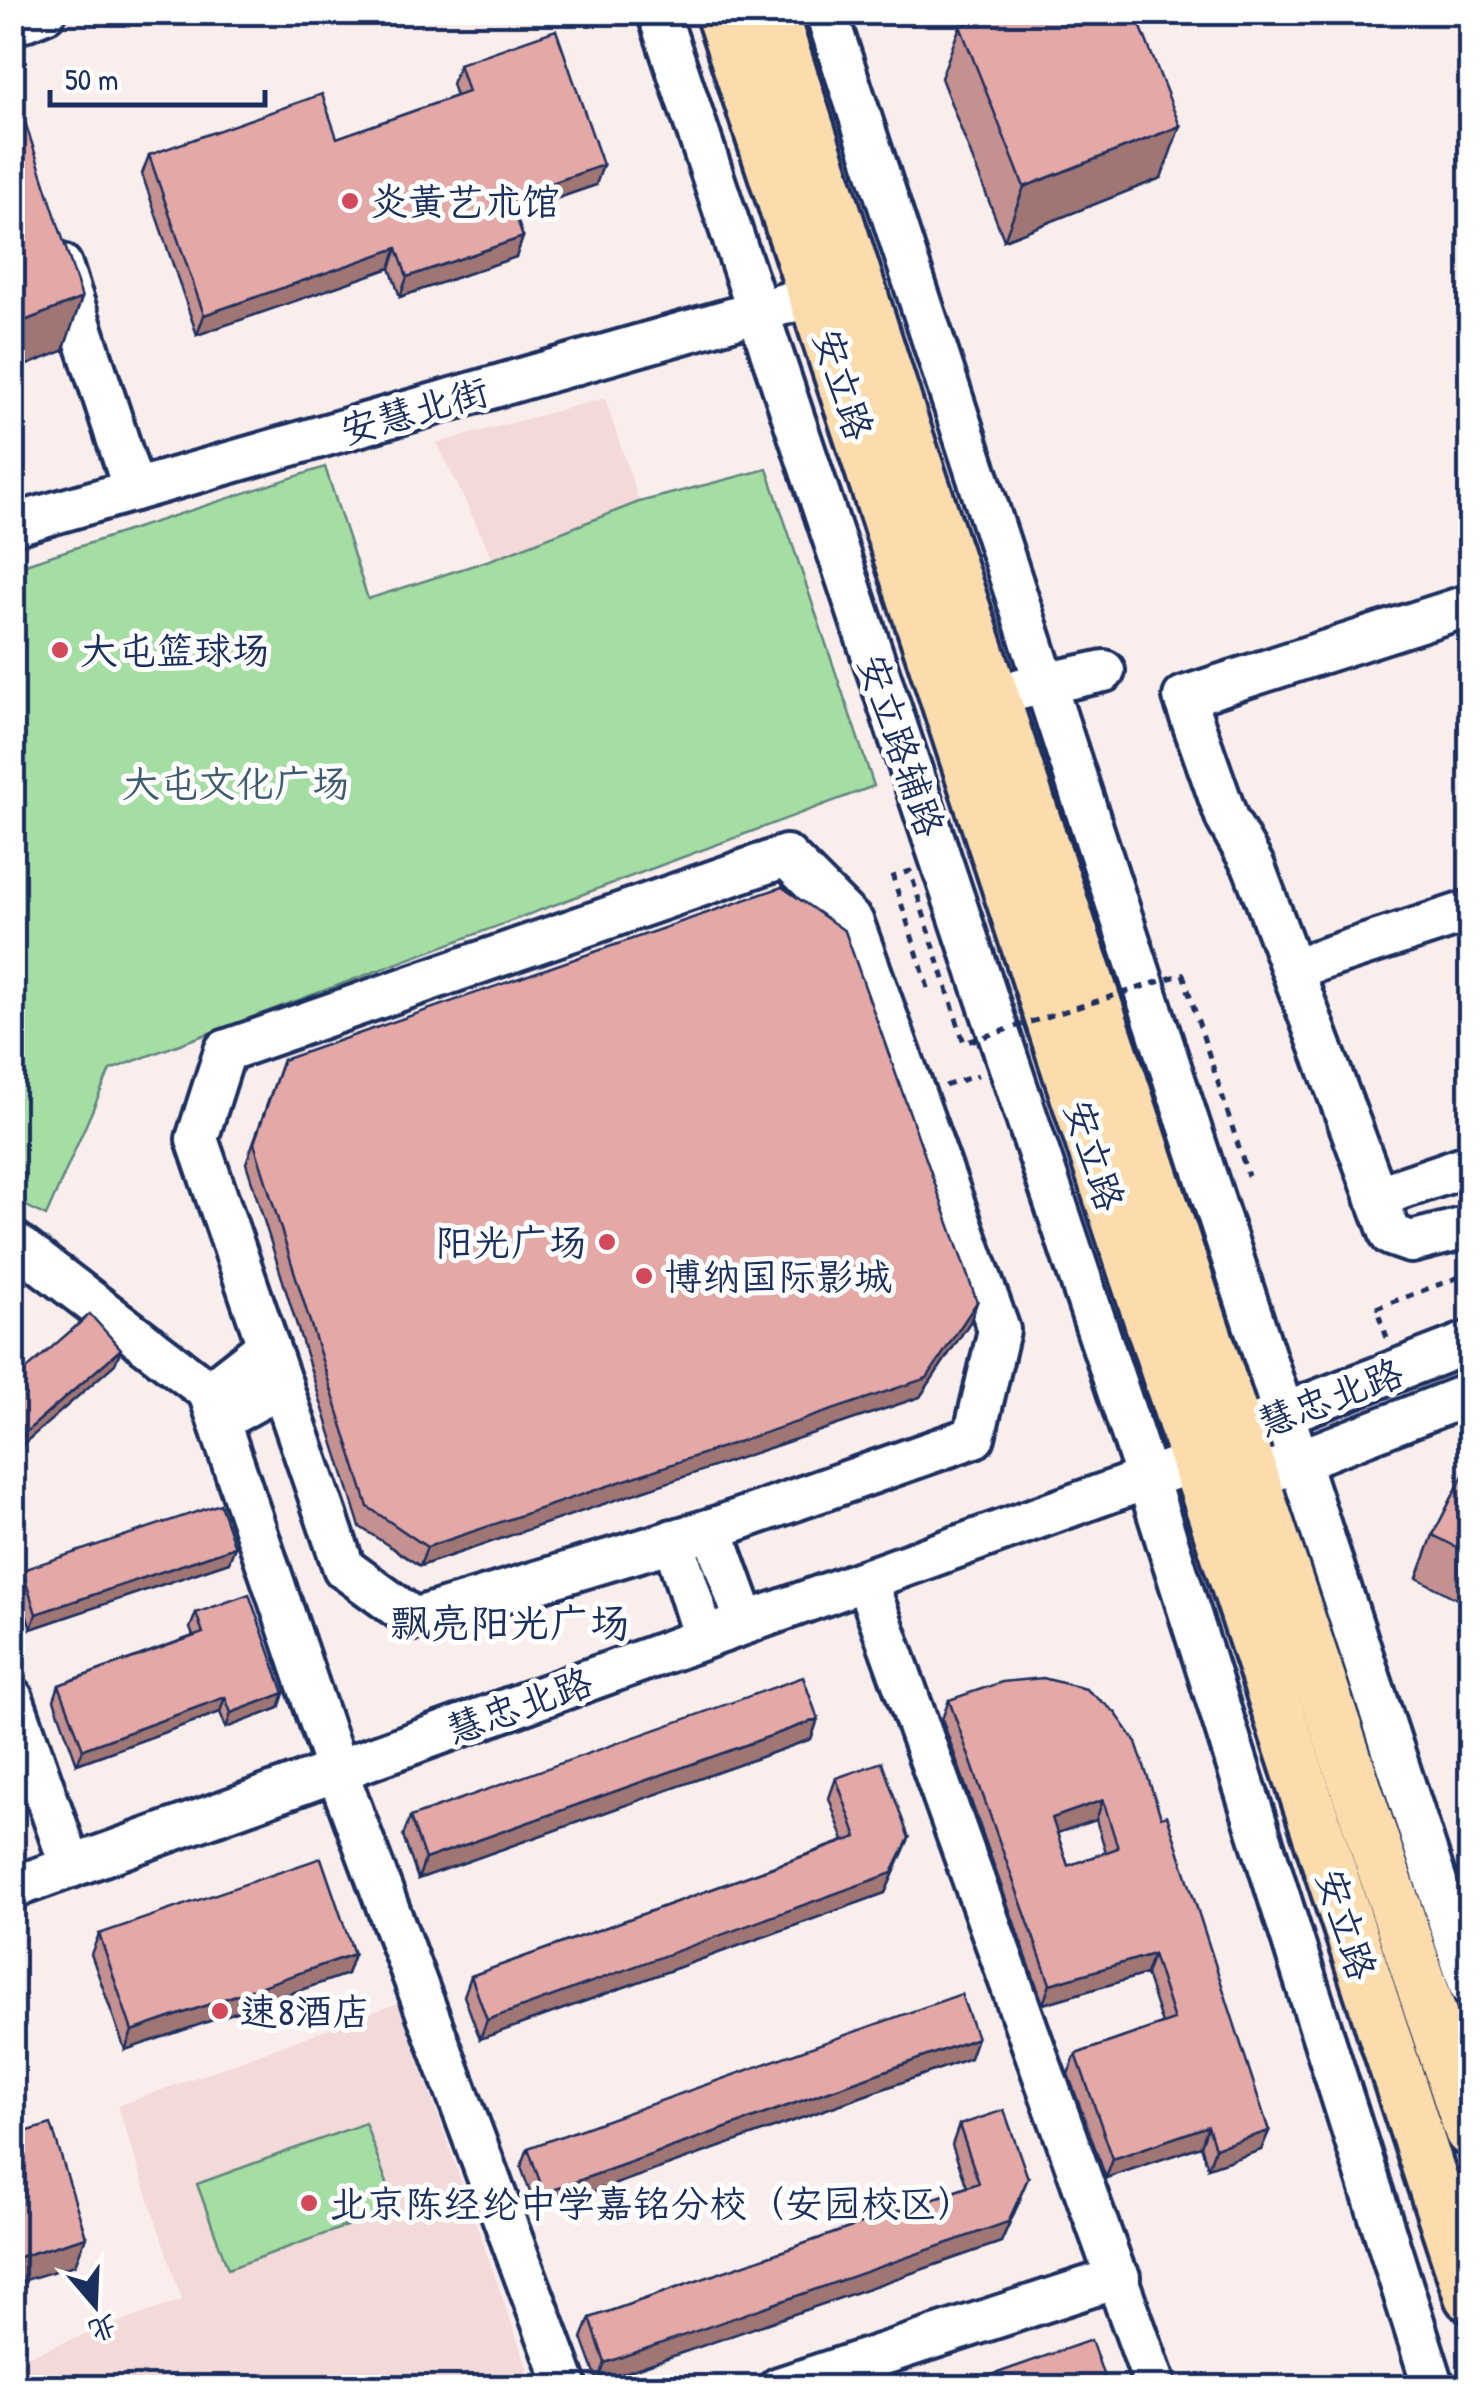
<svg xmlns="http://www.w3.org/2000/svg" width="1483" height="2400" font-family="'Patrick Hand','LXGW WenKai TC',sans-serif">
	<rect width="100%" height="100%" fill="#faeeed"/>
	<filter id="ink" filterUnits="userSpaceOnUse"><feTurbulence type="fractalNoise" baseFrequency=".01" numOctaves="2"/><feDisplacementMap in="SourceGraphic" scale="20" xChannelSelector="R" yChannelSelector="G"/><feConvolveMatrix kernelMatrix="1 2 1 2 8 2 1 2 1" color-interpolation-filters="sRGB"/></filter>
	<g filter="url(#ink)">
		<g fill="#f3d9d8">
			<path d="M 605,398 L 639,502 L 493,559 L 437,443 Z"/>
			<path d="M 398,2003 L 534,2387 L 13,2388 L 13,2361 L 182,2300 L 118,2106 Z"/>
		</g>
		<g fill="#a5dea3" stroke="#608680" stroke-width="2.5">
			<path d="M 325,467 L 368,599 L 493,559 L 639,502 L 767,469 L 874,786 L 110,1070 L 46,1216 L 13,1199 L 13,568 Z"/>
			<path d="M 365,2123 L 396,2208 L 228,2269 L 197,2184 Z"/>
		</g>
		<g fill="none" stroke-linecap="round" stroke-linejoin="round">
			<defs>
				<g id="minor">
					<path d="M 658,12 L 1147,1478 L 1434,2388"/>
					<path d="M 826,12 L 1470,1986"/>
					<path d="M 12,25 L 45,12"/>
					<path d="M 61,265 L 134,490"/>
					<path d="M 12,525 L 815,295"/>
					<path d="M 1470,605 L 1184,697 L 1227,819 L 1254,867 L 1391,1235 L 1411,1242 L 1470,1227"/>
					<path d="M 1020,689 L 1104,671"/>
					<path d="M 786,856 L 853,923 L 999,1330 L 974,1437 L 712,1529 L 414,1619 L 344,1568 L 197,1139 L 225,1051 Z"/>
					<path d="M 1292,969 L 1470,911"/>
					<path d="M 1376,1197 L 1470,1165"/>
					<path d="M 12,1241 L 209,1392 L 337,1771 L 567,2388"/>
					<path d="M 209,1392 L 268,1346"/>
					<path d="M 219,1421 L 282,1386"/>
					<path d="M 1260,1423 L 1470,1342"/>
					<path d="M 1275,1470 L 1470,1394"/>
					<path d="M 712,1529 L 746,1623"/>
					<path d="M 673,1540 L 704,1638"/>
					<path d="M 866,1580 L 1156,2388"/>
					<path d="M 12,1698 L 71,1867"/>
					<path d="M 12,1888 L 1173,1469"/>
					<path d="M 779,2388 L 1119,2277"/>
				</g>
				<g id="major">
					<path d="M 721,12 L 1470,2296"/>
					<path d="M 771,12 L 902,421 L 1470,2131"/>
				</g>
			</defs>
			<use href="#minor" stroke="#1b2f5e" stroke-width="48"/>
			<use href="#major" stroke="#1b2f5e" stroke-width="58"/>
			<g stroke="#1b2f5e" stroke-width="5" stroke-dasharray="8 8" stroke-linecap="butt">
				<path d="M 945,1086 L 978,1075"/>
				<path d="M 1387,1338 L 1376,1308 L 1470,1273"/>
			</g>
			<use href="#minor" stroke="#fff" stroke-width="40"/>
			<use href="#major" stroke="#fcdcac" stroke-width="50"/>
			<path stroke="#1b2f5e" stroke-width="5" stroke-dasharray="8 8" stroke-linecap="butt" d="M 928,988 L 893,877 L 910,871 L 964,1043 L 1183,974 L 1248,1176"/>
		</g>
		<g fill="#c49190" stroke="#1b2f5e" stroke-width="2.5" fill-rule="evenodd">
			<path d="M 1458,12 L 1470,12 L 1470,48 Z"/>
			<path d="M 960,26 L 1161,178 L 1004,240 L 941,78 Z"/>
			<path d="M 459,64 L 596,185 L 515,213 L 523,237 L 516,257 L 400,297 L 390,268 L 197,335 L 142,174 L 149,155 L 337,138 L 456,96 L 452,84 Z"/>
			<path d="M 283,1060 L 977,1302 L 970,1322 L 920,1397 L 420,1566 L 360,1527 L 246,1163 Z"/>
			<path d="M 1470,1462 L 1470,1606 L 1417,1578 L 1433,1535 Z"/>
			<path d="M 229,1562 L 31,1629 L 16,1585 L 22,1570 Z"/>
			<path d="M 196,1613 L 284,1693 L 279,1708 L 226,1728 L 220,1712 L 77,1764 L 54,1700 L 59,1685 L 193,1636 L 190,1628 Z"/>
			<path d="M 949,1700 L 1161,1817 L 1269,2131 L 1261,2150 L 1208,2168 L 1201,2146 L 1106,2178 L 1068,2074 L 1076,2054 L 1162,2024 L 1146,1974 L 1043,2004 L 942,1719 ZM 1096,1820 L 1106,1852 L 1068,1866 L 1057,1833 Z"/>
			<path d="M 818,1719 L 811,1739 L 418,1879 L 403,1836 L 410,1817 Z"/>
			<path d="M 836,1778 L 909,1838 L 885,1893 L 480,2039 L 464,1996 L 471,1976 L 844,1841 L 829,1798 Z"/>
			<path d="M 99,1934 L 354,1954 L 347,1974 L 125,2050 L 91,1954 Z"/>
			<path d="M 970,2058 L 537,2212 L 521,2167 L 528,2148 Z"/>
			<path d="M 959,2125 L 1021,2198 L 1001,2242 L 598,2382 L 582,2338 L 590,2318 L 967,2187 L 952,2145 Z"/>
		</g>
		<g fill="#a07675" stroke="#1b2f5e" stroke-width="2.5">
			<path d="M 1180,126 L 1161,178 L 1004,240 L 1024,187 Z"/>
			<path d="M 603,165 L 596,185 L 502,217 L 509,198 Z"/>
			<path d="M 523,237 L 516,257 L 400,297 L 407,277 Z"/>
			<path d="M 397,248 L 390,268 L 197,335 L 204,315 Z"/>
			<path d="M 82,298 L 63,351 L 12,371 L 12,326 Z"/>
			<path d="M 977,1302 L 970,1322 L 920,1397 L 420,1566 L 427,1547 Z"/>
			<path d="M 121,1349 L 115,1364 L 12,1454 L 12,1444 Z"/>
			<path d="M 235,1547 L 229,1562 L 31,1629 L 36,1614 Z"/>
			<path d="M 284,1693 L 279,1708 L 226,1728 L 231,1713 Z"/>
			<path d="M 225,1697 L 220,1712 L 77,1764 L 83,1749 Z"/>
			<path d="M 818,1719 L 811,1739 L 418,1879 L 425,1859 Z"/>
			<path d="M 1103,1800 L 1096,1820 L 1045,1837 L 1052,1818 Z"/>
			<path d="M 909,1838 L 885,1893 L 480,2039 L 487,2020 Z"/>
			<path d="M 354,1954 L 347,1974 L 125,2050 L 132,2031 Z"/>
			<path d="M 1153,1954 L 1146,1974 L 1043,2004 L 1050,1984 Z"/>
			<path d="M 977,2038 L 970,2058 L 537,2212 L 544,2193 Z"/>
			<path d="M 1208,2126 L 1201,2146 L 1106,2178 L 1113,2159 Z"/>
			<path d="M 1269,2131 L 1261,2150 L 1208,2168 L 1215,2148 Z"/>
			<path d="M 1028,2178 L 1001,2242 L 598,2382 L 605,2363 Z"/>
			<path d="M 86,2237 L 75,2265 L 12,2284 L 12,2259 Z"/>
		</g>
		<g fill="#e4a9a7" stroke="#1b2f5e" stroke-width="2.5" fill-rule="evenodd">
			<path d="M 993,12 L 1135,12 L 1180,126 L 1024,187 L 960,26 Z"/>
			<path d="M 556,30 L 603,165 L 509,198 L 523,237 L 407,277 L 397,248 L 204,315 L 149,155 L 322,94 L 337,138 L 468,92 L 459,64 Z"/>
			<path d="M 12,91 L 15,91 L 82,298 L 12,326 Z"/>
			<path d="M 782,887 L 845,931 L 977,1302 L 927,1378 L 427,1547 L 368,1507 L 254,1143 L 283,1060 Z"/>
			<path d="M 90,1314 L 121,1349 L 12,1444 L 12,1382 Z"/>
			<path d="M 1470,1462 L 1470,1554 L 1433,1535 Z"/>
			<path d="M 220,1504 L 235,1547 L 36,1614 L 22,1570 Z"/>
			<path d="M 249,1594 L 284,1693 L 231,1713 L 225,1697 L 83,1749 L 59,1685 L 203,1633 L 196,1613 Z"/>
			<path d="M 803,1677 L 818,1719 L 425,1859 L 410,1817 Z"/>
			<path d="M 1043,1678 L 1086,1689 L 1115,1712 L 1136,1742 L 1161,1817 L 1167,1815 L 1269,2131 L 1215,2148 L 1208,2126 L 1113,2159 L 1076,2054 L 1174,2020 L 1153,1954 L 1050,1984 L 949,1700 L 1002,1682 ZM 1103,1800 L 1118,1848 L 1068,1866 L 1052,1818 Z"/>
			<path d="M 882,1762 L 909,1838 L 892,1873 L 487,2020 L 471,1976 L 857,1837 L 836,1778 Z"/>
			<path d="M 321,1858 L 354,1954 L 132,2031 L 99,1934 Z"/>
			<path d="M 961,1994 L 977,2038 L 544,2193 L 528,2148 Z"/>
			<path d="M 1004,2110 L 1028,2178 L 1008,2222 L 605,2363 L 590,2318 L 979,2183 L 959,2125 Z"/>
			<path d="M 51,2124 L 86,2237 L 12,2259 L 12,2136 Z"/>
			<path d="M 1091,2340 L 1108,2388 L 955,2388 Z"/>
			<path d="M 1312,2381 L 1321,2388 L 1284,2388 Z"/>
		</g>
	</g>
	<g fill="#d1495b" stroke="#fff" stroke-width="4">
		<circle cx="350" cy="201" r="10"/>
		<circle cx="60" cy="650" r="10"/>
		<circle cx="607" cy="1242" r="10"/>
		<circle cx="644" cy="1276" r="10"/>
		<circle cx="220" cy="2011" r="10"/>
		<circle cx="309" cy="2203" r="10"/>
	</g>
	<g text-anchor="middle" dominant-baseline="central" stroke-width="10" stroke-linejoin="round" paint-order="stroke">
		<g font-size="38" fill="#1b2f5e" stroke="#fff" text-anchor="start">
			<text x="370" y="201">炎黄艺术馆</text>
			<text x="80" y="650">大屯篮球场</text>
			<text x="587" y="1242" text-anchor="end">阳光广场</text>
			<text x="664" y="1276">博纳国际影城</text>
			<text x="240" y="2011">速8酒店</text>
			<text x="329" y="2203">北京陈经纶中学嘉铭分校（安园校区）</text>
		</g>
		<g font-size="38" fill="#1b2f5e" stroke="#fff">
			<text transform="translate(844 384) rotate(72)">安立路</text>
			<text transform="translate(414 410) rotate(-16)">安慧北街</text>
			<text transform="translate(902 745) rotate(71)">安立路辅路</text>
			<text transform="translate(1095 1155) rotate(72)">安立路</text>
			<text transform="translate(1330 1397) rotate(-21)">慧忠北路</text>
			<text transform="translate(519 1705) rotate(-20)">慧忠北路</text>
			<text transform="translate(1347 1924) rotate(72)">安立路</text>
		</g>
		<g font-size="38" fill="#3e5b6f" stroke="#fff">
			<text x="236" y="783">大屯文化广场</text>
		</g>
		<g font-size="40" fill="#1b2f5e" stroke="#fff">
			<text x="510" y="1622">飘亮阳光广场</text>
		</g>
	</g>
	<rect width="1483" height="2400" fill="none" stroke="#fff" stroke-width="50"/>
	<rect x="25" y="25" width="1433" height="2350" fill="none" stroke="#1b2f5e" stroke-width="4" filter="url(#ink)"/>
	<g transform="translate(95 2305) rotate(161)" stroke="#ffffff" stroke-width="8" paint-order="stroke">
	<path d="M0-8L18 38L0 25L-18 38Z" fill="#1b2f5e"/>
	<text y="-15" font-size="28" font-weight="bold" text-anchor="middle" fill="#1b2f5e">北</text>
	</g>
	<path d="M50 90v15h215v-15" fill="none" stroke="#1b2f5e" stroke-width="5"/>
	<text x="65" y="90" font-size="30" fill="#1b2f5e" stroke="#ffffff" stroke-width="8" paint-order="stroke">50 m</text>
</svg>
